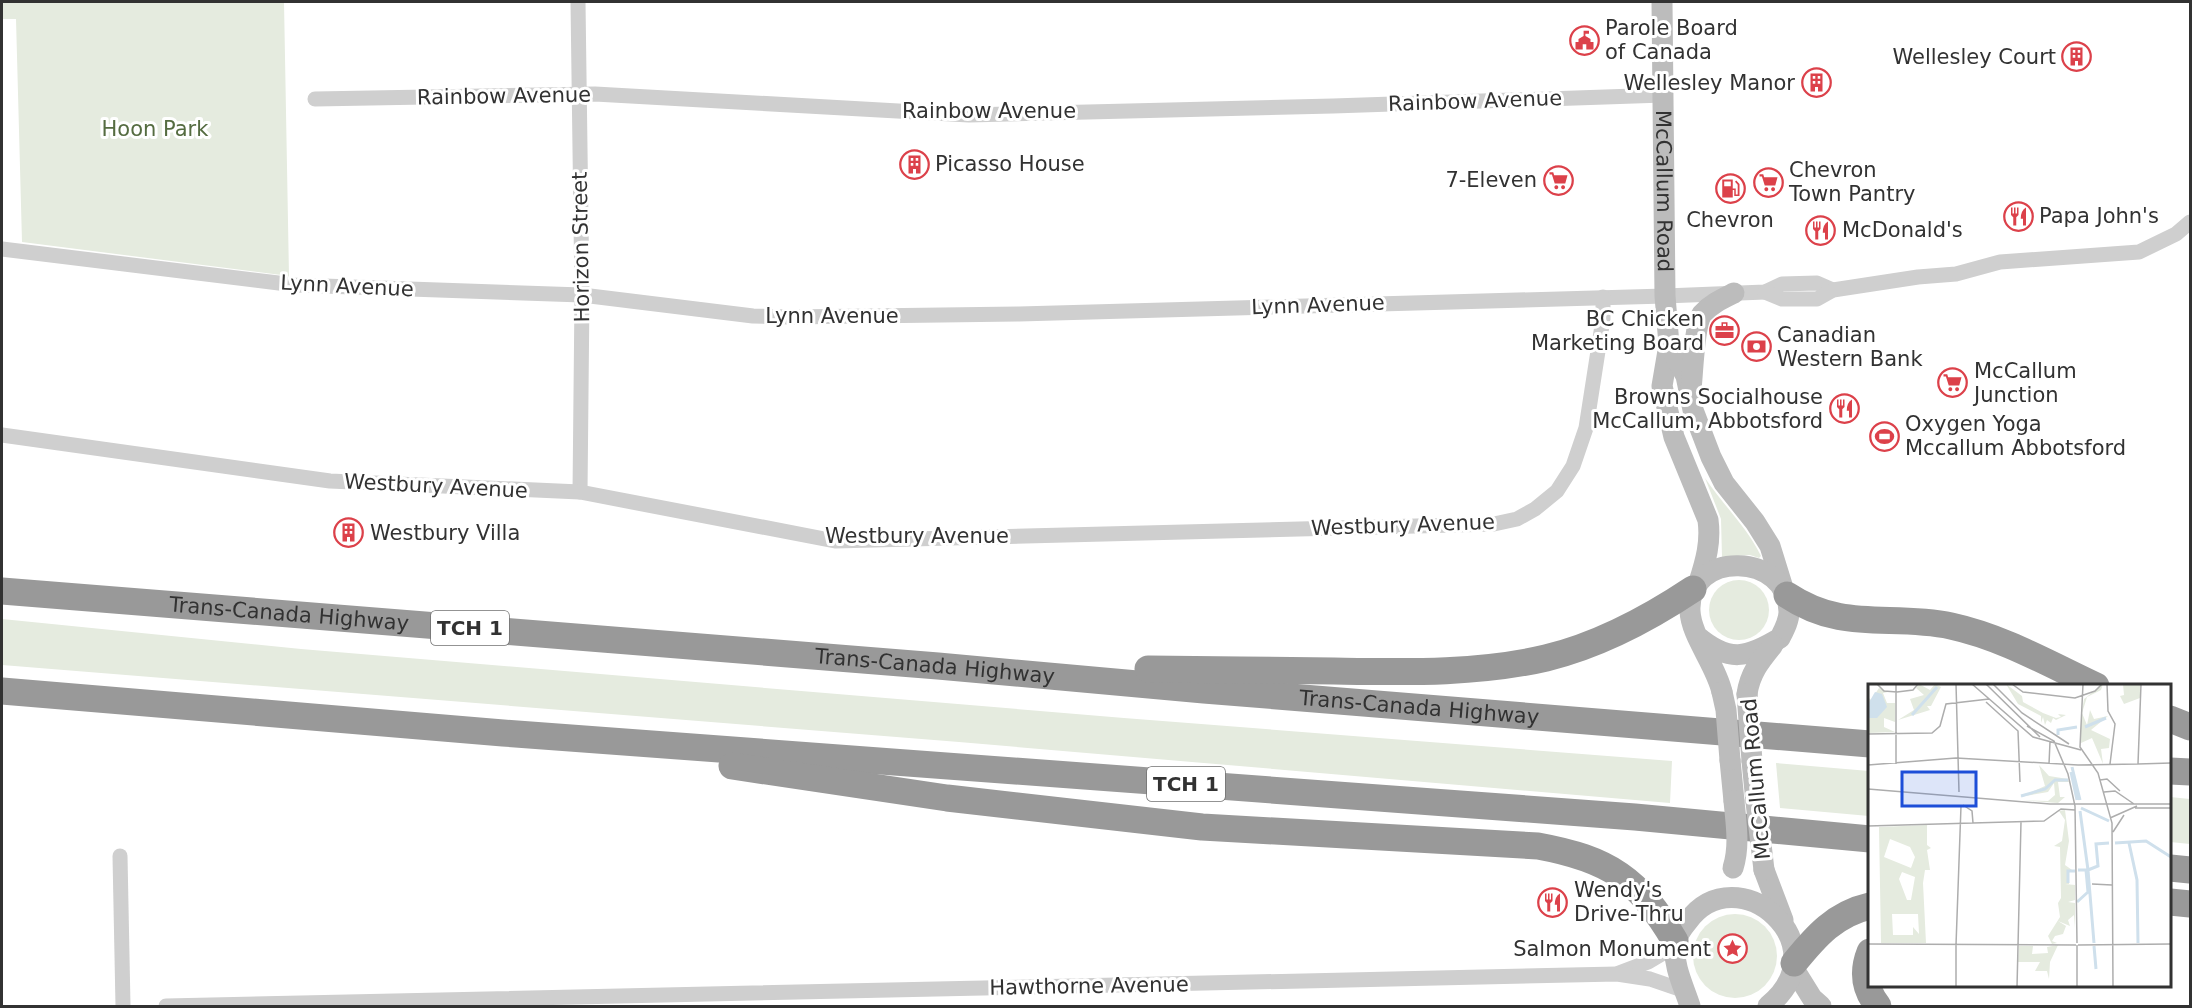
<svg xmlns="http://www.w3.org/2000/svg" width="2192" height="1008" font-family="'DejaVu Sans',sans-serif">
	<rect width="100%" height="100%" fill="#fff"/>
	<g fill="#e5ebdf">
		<path d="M 2,2 L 284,2 L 289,276 L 22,242 L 16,19 L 2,19 Z"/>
		<path d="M 1705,478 C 1723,505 1747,527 1761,556 L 1759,558 L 1750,555 L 1722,557 L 1721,519 Z"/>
		<circle cx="1739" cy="610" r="30"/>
		<path d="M 2,619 L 301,649 L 1124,718 L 1672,761 L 1670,803 L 959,742 L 2,665 Z"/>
		<path d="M 1776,763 L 1869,771 L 1869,816 L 1780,808 Z"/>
		<path d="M 2170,797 L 2190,799 L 2190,844 L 2170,842 Z"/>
		<circle cx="1735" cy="956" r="42"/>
	</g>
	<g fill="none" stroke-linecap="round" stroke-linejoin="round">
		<g stroke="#cfcfcf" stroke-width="15">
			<path d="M 578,2 L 582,295 L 580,492"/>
			<path d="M 315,99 L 595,94 L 969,115 L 1333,106 L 1664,95"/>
			<path d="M 2,249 L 295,285 L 582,295 L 753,316 L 789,317 L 1019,314 L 1665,296 L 1765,292 L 1782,284 L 1817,283 L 1833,290"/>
			<path d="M 1765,292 L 1782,299 L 1817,299 L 1833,290 L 1918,277 L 1956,274 L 2000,262 L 2139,252 L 2176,234 L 2190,222"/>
			<path d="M 2,435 L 330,481 L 580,492 L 835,541 L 1494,524 L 1517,519 L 1535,509 L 1557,491 L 1573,466 L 1586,428 L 1603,319 L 1603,297"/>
			<path d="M 120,856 L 123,1006"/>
			<path d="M 1619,973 L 1648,962 L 1675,946"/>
			<path d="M 166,1006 L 1617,974 L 1650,979 L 1685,991"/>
		</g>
		<g stroke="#bcbcbc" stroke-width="21">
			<path id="s1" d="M 1662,2 L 1665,296 L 1669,345 L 1662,386 L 1674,437 L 1708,520 C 1711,542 1706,560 1699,582"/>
			<path d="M 1669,345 L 1686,376 L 1693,410 L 1711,457 L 1724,483 L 1755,522 L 1770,546 L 1783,588"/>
			<path d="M 1691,389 C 1693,373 1694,325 1702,314 C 1711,304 1722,299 1734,293"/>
			<path d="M 1697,636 C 1729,663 1747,658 1780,638 C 1784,630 1789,621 1789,612 C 1789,552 1687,549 1690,611 C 1691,636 1716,665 1722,692"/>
			<path d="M 1747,694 C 1750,673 1760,661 1773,645"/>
			<path d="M 1730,760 L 1734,801"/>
			<path d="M 1752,761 L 1756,802"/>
			<path d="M 1764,870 L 1783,920"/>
			<path d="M 1794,969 L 1812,998 L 1821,1006"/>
			<path d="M 1690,1006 C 1684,987 1673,966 1675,945 C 1676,936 1683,927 1688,921 C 1737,854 1843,945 1768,1006"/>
		</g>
		<g stroke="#999" stroke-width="27">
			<path id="s2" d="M 2,591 L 938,666 L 1204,690 L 1870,744"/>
			<path d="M 1787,595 C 1844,633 1890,613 1951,626 C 2002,637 2049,664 2096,686"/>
			<path d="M 1148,669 C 1210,670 1272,670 1334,671 C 1404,672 1478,674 1546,658 C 1600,645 1648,619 1693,589"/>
			<path d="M 2,691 L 503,733 L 1635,817 L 1870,839"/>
			<path d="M 2170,719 L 2190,727"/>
			<path d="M 732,766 L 947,798 L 1202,827 L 1538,846 C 1609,859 1639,879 1675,941"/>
			<path d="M 2170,771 L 2190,772"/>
			<path d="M 2170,868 L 2190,870"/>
			<path d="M 2170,902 L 2190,904"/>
			<path d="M 1870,952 C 1862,972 1865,990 1878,1006"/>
			<path d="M 1794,963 C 1816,936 1835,914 1870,906"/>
		</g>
		<g stroke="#bcbcbc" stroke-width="21">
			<path d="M 1722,692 L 1726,710 L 1730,760"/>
			<path d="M 1747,694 L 1752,761"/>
			<path d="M 1756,802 L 1764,870"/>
			<path d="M 1733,868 C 1740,846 1736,823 1734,801"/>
		</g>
	</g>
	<defs>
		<symbol id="civic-ring" viewBox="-11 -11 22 22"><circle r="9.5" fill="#fff" stroke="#dc414a" stroke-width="1.5"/><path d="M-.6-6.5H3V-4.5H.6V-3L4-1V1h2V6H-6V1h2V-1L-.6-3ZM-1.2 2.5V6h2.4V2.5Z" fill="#dc414a"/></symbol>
		<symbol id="building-ring" viewBox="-11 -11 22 22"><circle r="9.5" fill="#fff" stroke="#dc414a" stroke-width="1.5"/><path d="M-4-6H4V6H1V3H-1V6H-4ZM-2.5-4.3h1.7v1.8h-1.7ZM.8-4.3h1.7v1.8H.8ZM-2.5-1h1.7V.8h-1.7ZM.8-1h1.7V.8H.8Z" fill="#dc414a"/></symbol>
		<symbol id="supermarket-ring" viewBox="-11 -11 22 22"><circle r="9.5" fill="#fff" stroke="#dc414a" stroke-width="1.5"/><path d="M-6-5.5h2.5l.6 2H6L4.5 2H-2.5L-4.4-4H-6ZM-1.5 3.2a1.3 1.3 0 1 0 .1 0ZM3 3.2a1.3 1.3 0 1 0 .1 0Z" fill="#dc414a"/></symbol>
		<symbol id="fuel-ring" viewBox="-11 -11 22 22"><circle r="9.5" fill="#fff" stroke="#dc414a" stroke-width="1.5"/><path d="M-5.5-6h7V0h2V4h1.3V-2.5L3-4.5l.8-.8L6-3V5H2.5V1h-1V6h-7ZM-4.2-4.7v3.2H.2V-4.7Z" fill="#dc414a"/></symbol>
		<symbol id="restaurant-ring" viewBox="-11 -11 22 22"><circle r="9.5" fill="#fff" stroke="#dc414a" stroke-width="1.5"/><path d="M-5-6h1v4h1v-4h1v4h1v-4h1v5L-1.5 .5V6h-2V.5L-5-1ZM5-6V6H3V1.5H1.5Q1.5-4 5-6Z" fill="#dc414a"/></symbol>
		<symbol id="office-ring" viewBox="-11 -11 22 22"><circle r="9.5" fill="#fff" stroke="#dc414a" stroke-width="1.5"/><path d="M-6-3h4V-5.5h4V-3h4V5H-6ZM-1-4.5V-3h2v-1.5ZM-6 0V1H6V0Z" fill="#dc414a"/></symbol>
		<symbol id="bank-ring" viewBox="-11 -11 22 22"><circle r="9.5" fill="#fff" stroke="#dc414a" stroke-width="1.5"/><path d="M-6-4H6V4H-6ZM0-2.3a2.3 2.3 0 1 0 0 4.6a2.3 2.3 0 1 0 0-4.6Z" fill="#dc414a"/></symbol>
		<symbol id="stadium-ring" viewBox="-11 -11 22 22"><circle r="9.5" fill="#fff" stroke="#dc414a" stroke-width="1.5"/><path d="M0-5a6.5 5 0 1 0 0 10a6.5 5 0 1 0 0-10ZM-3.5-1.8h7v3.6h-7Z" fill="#dc414a"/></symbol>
		<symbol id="sight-ring" viewBox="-11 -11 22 22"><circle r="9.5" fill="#fff" stroke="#dc414a" stroke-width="1.5"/><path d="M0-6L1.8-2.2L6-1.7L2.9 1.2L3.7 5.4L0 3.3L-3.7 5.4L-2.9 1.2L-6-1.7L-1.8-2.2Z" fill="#dc414a"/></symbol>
	</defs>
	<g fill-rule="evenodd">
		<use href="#civic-ring" x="1568" y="24" width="33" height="33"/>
		<use href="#building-ring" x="2060" y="40" width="33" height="33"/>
		<use href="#building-ring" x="1800" y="66" width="33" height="33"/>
		<use href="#building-ring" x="898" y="148" width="33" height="33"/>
		<use href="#supermarket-ring" x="1542" y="164" width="33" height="33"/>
		<use href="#supermarket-ring" x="1752" y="166" width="33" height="33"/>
		<use href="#fuel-ring" x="1714" y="172" width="33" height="33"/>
		<use href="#restaurant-ring" x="2002" y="200" width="33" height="33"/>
		<use href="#restaurant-ring" x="1804" y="214" width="33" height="33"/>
		<use href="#office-ring" x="1708" y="314" width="33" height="33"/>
		<use href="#bank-ring" x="1740" y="330" width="33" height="33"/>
		<use href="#supermarket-ring" x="1936" y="366" width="33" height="33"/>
		<use href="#restaurant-ring" x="1828" y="392" width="33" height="33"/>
		<use href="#stadium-ring" x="1868" y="420" width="33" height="33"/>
		<use href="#building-ring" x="332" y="516" width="33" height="33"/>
		<use href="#restaurant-ring" x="1536" y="886" width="33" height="33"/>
		<use href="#sight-ring" x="1716" y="932" width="33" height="33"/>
	</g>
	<g text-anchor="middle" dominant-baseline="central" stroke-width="6" stroke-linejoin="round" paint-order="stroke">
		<g fill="#fff" stroke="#707070" stroke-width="1.5">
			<rect x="431" y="611" width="78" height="34" rx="4.5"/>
			<rect x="1147" y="767" width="78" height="34" rx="4.5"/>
		</g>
		<g font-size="20" font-weight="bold" fill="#323232">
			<text x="470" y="628">TCH 1</text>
			<text x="1186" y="784">TCH 1</text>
		</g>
		<g font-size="21" fill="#323232" stroke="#fff" text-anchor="start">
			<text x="1605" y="28">Parole Board<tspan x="1605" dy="24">of Canada</tspan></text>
			<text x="2056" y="57" text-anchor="end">Wellesley Court</text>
			<text x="1795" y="83" text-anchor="end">Wellesley Manor</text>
			<text x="935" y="164">Picasso House</text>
			<text x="1789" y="170">Chevron<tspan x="1789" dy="24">Town Pantry</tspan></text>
			<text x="1537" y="180" text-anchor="end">7-Eleven</text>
			<text x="2039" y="216">Papa John's</text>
			<text x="1730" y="220" text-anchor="middle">Chevron</text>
			<text x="1842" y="230">McDonald's</text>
			<text x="1704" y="319" text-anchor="end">BC Chicken<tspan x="1704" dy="24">Marketing Board</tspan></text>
			<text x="1777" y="335">Canadian<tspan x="1777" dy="24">Western Bank</tspan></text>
			<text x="1974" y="371">McCallum<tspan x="1974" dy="24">Junction</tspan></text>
			<text x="1823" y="397" text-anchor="end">Browns Socialhouse<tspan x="1823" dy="24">McCallum, Abbotsford</tspan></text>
			<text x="1905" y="424">Oxygen Yoga<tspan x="1905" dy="24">Mccallum Abbotsford</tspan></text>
			<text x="370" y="533">Westbury Villa</text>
			<text x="1574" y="890">Wendy's<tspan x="1574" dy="24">Drive-Thru</tspan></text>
			<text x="1711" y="949" text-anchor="end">Salmon Monument</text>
		</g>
		<g font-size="21" fill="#323232" stroke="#fff">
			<text transform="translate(504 96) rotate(-1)">Rainbow Avenue</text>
			<text transform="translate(1475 101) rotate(-2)">Rainbow Avenue</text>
			<text x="989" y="111">Rainbow Avenue</text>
			<text stroke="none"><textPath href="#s1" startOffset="189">McCallum Road</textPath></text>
			<text transform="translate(581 247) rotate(-91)">Horizon Street</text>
			<text transform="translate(347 286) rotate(3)">Lynn Avenue</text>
			<text transform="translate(1318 305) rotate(-2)">Lynn Avenue</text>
			<text x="832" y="316">Lynn Avenue</text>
			<text transform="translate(436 486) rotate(3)">Westbury Avenue</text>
			<text transform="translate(1403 525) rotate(-2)">Westbury Avenue</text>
			<text x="917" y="536">Westbury Avenue</text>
			<text stroke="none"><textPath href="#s2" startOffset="288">Trans-Canada Highway</textPath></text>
			<text stroke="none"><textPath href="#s2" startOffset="936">Trans-Canada Highway</textPath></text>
			<text stroke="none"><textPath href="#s2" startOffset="1422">Trans-Canada Highway</textPath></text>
			<text transform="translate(1756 779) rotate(-95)">McCallum Road</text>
			<text transform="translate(1089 986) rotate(-1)">Hawthorne Avenue</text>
		</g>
		<g font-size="21" fill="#556c41" stroke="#fff">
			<text x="155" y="129">Hoon Park</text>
		</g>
	</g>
	<g transform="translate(1868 684)">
		<rect width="303" height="303" fill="#fff"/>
		<path d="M 51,0 L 62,6 L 67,0 L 73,3 L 63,22 L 59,22 L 62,26 L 30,36 L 46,26 L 42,15 L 56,11 L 48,4 ZM 138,0 L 154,12 L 155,18 L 175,29 L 188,34 L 193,33 L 190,30 L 198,31 L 188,36 L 185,34 L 183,39 L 179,36 L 177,41 L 175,33 L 173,39 L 173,32 L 150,20 ZM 235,0 L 233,6 L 219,13 L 214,29 L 219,41 L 222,26 L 226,35 L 240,32 L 223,46 L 242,55 L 241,64 L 233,65 L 235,80 L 224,54 L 213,59 L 213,33 L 216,15 ZM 255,0 L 272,0 L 272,14 L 256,20 L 252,12 L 256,11 ZM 11,4 L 20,8 L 15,9 L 19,19 L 27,19 L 27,38 L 16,34 L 16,43 L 27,48 L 0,49 L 0,13 L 3,16 ZM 171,81 L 181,92 L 200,95 L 201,98 L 190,98 L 192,113 L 197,113 L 190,119 L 153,116 L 180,117 L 187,111 L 186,99 L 180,108 L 152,113 L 177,102 ZM 197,126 L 201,157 L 197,181 L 207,188 L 201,188 L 201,200 L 197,200 L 207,201 L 207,216 L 200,218 L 207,219 L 207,244 L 206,231 L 200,236 L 202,242 L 190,237 L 198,242 L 195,250 L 187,252 L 184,257 L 189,259 L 184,260 L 180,252 L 192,233 L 190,219 L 193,214 L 192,163 L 186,162 L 194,157 L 197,136 L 191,127 ZM 59,141 L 59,161 L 63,164 L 59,166 L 62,186 L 57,186 L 55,199 L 58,259 L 13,259 L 11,143 ZM 22,155 L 42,163 L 47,173 L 43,184 L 16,173 ZM 34,188 L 47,193 L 43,216 L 39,216 L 31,195 ZM 24,230 L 50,230 L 51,250 L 45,243 L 45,251 L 25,251 ZM 190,261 L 182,278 L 181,295 L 179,287 L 167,287 L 172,278 L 150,278 L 151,262 L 165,262 L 164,270 L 180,269 L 179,263 Z" fill="#e5ebdf" fill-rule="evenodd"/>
		<path d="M 7,8 L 14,10 L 19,23 L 9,34 L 0,34 L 0,20 Z" fill="#cfe0ec"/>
		<path fill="none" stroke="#cfe0ec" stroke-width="3" d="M 44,31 L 69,3M 217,43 L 238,34M 190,51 L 190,46 L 209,43M 204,83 L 212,116M 203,88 L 209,116M 153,112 L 177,105 L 187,96 L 200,96M 213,124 L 241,137M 212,127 L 220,186M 247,159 L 278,157 L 303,173M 261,159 L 269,196 L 270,259M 220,186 L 226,259M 220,186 L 230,182 L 228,160 L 241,159M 200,199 L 200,187 L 207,187M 209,218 L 220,208 L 218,186 L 210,186M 226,262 L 228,285"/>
		<path fill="none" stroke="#adadad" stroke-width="1.5" d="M 9,0 L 16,7 L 29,8 L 45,6 L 50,0M 88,0 L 91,108M 104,0 L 165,53 L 213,66M 118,0 L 172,53M 125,0 L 154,29 L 201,60M 144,0 L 155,8 L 207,14 L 227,7 L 234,0M 215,0 L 212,63 L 230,89 L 244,139 L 245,303M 239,0 L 240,27 L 247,40 L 242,80M 273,0 L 270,80 L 303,79M 118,18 L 150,47 L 152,98M 159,42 L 186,57 L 200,90 L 207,122 L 209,259M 0,50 L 64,49 L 72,42 L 78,20 L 121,15M 28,80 L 28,0M 181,80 L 182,58M 0,81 L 88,74 L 210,81 L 270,80M 232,96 L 239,95 L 252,107M 0,105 L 182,120 L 303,120M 236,108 L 247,107 L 266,120M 95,121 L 104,127 L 105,139M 267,124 L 303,124M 242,134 L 269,122M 0,142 L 176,137 L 193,125 L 207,126M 245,148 L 256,131M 224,200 L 244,201M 0,260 L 208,261M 88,261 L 88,303M 88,261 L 93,122M 210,261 L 303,260M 149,303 L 153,138M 209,303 L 209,261"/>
		<path fill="#1d4ed8" fill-opacity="0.15" stroke="#1d4ed8" stroke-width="3" d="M 34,88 L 108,88 L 108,122 L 34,122 Z"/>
		<rect width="303" height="303" fill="none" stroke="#323232" stroke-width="3"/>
	</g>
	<rect width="2192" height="1008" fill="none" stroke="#323232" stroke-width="6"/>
</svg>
